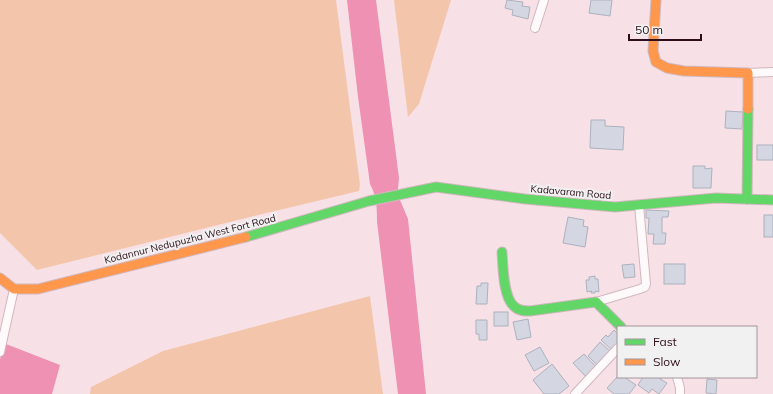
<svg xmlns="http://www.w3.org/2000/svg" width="773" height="394" font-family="Mulish,sans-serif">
	<rect width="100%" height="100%" fill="#f7e1e7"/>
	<g fill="#f3c6ac">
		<path d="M 0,0 L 336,0 L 360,185 L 359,191 L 246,218 L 37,270 L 0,233 Z"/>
		<path d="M 394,0 L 451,0 L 419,104 L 408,117 Z"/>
		<path d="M 370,296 L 383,394 L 90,394 L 91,387 L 163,351 Z"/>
	</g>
	<g fill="#ef91b2">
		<path d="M 347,0 L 376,0 L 399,178 L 398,189 L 400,200 L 408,219 L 426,394 L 398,394 L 377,222 C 377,208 377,197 370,184 L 358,97 Z"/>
		<path d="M 6,344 L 60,365 L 52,394 L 0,394 L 0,359 Z"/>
	</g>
	<g fill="#d4d6e1" stroke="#acb2be">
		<path d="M 507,0 L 523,2 L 522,6 L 530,7 L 528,19 L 512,15 L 513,10 L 505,8 Z"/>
		<path d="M 591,0 L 612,0 L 610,16 L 589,13 Z"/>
		<path d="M 726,111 L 743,112 L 742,129 L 725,128 Z"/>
		<path d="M 591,120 L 605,120 L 605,126 L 624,127 L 623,150 L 590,148 Z"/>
		<rect x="757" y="145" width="16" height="15"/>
		<path d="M 693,166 L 705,166 L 705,169 L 712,168 L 711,188 L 693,188 Z"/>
		<path d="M 646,210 L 669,211 L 668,217 L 662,217 L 662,233 L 666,233 L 665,244 L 653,244 L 654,234 L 648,234 L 649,218 L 646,218 Z"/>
		<rect x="764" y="215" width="9" height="22"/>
		<path d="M 568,217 L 584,220 L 583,226 L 588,227 L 585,247 L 563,243 Z"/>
		<path d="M 634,264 L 635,277 L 624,278 L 622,265 Z"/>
		<rect x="664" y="264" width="21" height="20"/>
		<path d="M 595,276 L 595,279 L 598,279 L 599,292 L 595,291 L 595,293 L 591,293 L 592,291 L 587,292 L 586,280 L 589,280 L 589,277 Z"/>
		<path d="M 481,283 L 488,283 L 487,304 L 476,304 L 477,286 L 481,286 Z"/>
		<rect x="494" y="312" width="14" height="14"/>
		<path d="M 528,319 L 531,337 L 517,340 L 513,322 Z"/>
		<path d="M 476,320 L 487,320 L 487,340 L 479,340 L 479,334 L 476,334 Z"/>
		<path d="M 614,330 L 618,334 L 618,346 L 613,351 L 601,340 L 606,335 L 608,337 Z"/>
		<path d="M 600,342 L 612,353 L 598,366 L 588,356 Z"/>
		<path d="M 540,347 L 549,363 L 534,371 L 525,355 Z"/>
		<path d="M 584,354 L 597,368 L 587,378 L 573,363 Z"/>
		<path d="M 552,364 L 569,386 L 559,394 L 544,394 L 533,380 Z"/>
		<path d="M 618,376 L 624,377 L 636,385 L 629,394 L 614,394 L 607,388 Z"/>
		<path d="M 643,377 L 662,377 L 660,379 L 667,383 L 659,394 L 652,389 L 649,393 L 638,385 Z"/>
		<path d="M 707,379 L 717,380 L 716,394 L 706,393 Z"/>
	</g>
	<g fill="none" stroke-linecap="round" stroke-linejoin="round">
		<defs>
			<g id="street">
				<path d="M 535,28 L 544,0"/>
				<path d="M 748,73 L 773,72"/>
				<path d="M 596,302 L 640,289 L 645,287 L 646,284 L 639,205"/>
				<path d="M 0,352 L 14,289"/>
				<path d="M 677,377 L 680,388 L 680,394"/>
				<path d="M 575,394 L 618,348"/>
			</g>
			<g id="fast">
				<path d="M 747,199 L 748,109"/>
				<path d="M 246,237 L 369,201 L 436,187 L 525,199 L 615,207 L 716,198 L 773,200"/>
				<path d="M 502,252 C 503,266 503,299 515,307 C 519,311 525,311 530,311 L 596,302 L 621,327"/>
			</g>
			<g id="slow">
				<path d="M 656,0 L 653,51 L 656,62 L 667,68 L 684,71 L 748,73 L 748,109"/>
				<path d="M 0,278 L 14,289 L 38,289 L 246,237"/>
			</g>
		</defs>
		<use href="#street" stroke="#d1b7bf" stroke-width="10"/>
		<use href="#fast" stroke="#d1b7bf" stroke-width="11"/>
		<use href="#slow" stroke="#d1b7bf" stroke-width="11"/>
		<use href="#street" stroke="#fefafb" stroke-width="8"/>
		<use href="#fast" stroke="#63d668" stroke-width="9"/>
		<use href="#slow" stroke="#ff974d" stroke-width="9"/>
	</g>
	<g text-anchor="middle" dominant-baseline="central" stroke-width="4" stroke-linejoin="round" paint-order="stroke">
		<g font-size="10" fill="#2e0e1a" stroke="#f1f1f1">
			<text transform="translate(571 192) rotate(5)">Kadavaram Road</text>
			<text transform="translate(190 239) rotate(-14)">Kodannur Nedupuzha West Fort Road</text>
		</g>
	</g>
	<rect x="617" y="326" width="140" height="52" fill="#f1f1f1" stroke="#a3969b"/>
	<rect x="625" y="339" width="20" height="6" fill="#63d668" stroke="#a3969b"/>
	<text x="653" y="346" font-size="12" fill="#2e0e1a">Fast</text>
	<rect x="625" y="359" width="20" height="6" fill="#ff974d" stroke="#a3969b"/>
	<text x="653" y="366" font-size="12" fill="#2e0e1a">Slow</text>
	<path d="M629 34v6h72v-6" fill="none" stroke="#2e0e1a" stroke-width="2"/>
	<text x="635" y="34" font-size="12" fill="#2e0e1a" stroke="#f1f1f1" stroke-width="3" paint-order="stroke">50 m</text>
</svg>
